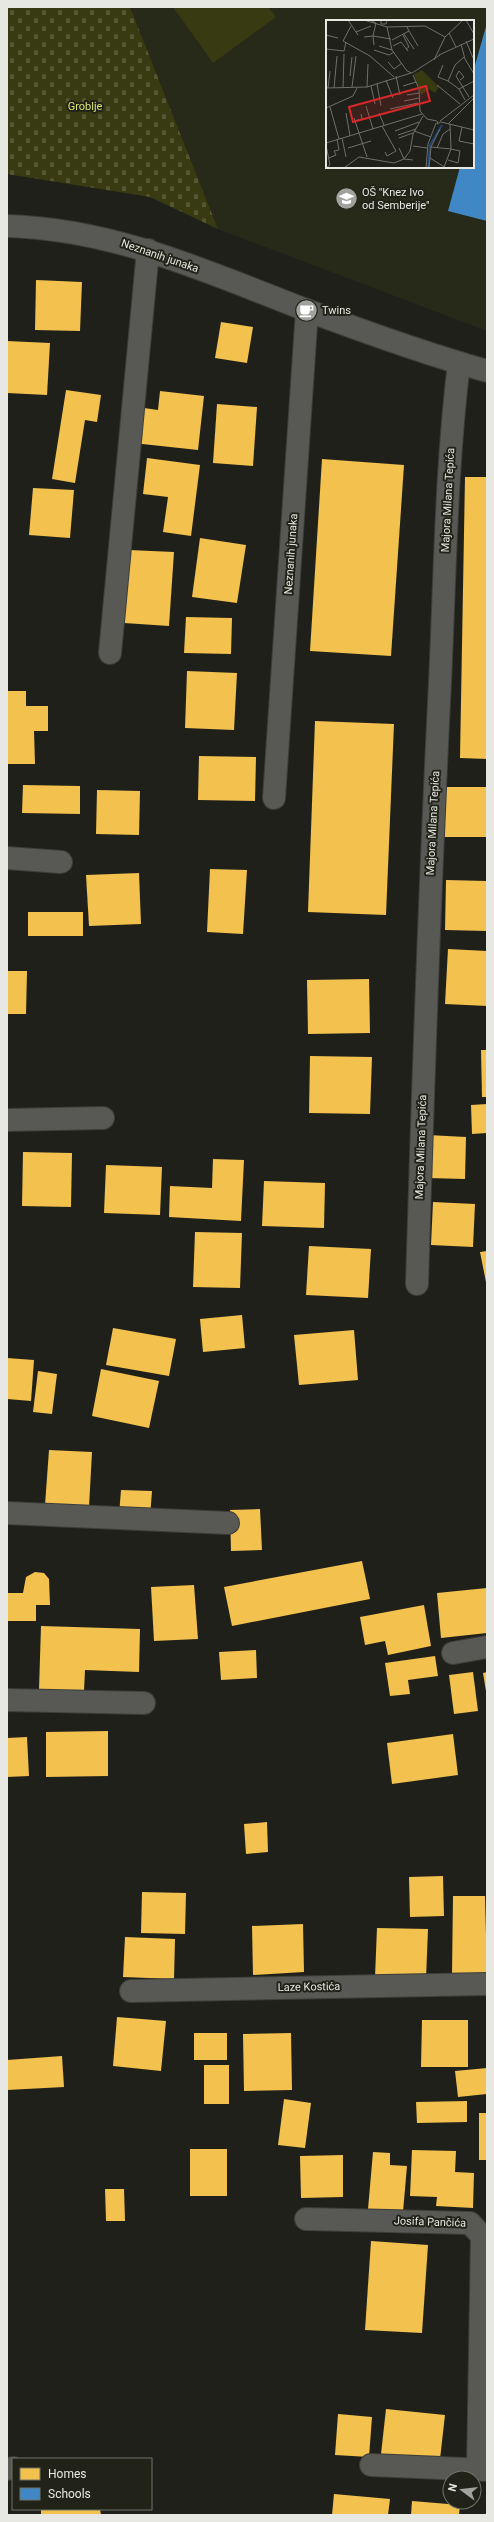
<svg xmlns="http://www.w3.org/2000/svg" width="494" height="2522" font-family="Roboto,sans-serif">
	<defs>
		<pattern id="cemetery-stones" width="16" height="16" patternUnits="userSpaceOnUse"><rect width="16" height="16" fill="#383b11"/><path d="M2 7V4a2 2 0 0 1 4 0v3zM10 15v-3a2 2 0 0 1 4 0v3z" fill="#555733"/></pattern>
	</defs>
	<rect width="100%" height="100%" fill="#20201b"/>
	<path fill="#272919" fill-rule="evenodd" d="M 130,7 L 487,7 L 487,331 L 218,229 ZM 327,21 L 473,21 L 473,167 L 327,167 Z"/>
	<path fill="#383b11" d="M 173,7 L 268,7 L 276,17 L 213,63 Z"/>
	<path fill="url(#cemetery-stones)" d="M 7,7 L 130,7 L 218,229 L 150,197 L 7,174 Z"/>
	<g fill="#f2c14e">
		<path d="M 36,280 L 82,282 L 80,331 L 35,330 Z"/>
		<path d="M 221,322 L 253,327 L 247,363 L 215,358 Z"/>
		<path d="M 7,341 L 50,343 L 47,395 L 7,393 Z"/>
		<path d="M 66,390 L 101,395 L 97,422 L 85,420 L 75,483 L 52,479 Z"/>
		<path d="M 160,391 L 204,396 L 198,450 L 133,443 L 137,407 L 158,410 Z"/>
		<path d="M 217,404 L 257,407 L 253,466 L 213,463 Z"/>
		<path d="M 147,458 L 200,465 L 191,536 L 163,532 L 168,497 L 143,494 Z"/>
		<path d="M 322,459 L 404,465 L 391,656 L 310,651 Z"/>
		<path d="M 465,477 L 487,477 L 487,759 L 460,758 Z"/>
		<path d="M 33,488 L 74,490 L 70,538 L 29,535 Z"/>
		<path d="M 200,538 L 246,545 L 237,603 L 192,597 Z"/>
		<path d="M 129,550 L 174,552 L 169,626 L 124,623 Z"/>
		<path d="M 186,617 L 232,618 L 231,654 L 184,653 Z"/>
		<path d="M 187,671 L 237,673 L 234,730 L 185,728 Z"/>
		<path d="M 7,691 L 26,691 L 26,706 L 48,706 L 48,731 L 34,731 L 35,764 L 7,764 Z"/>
		<path d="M 315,721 L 394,724 L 386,915 L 308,912 Z"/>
		<path d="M 199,756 L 256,757 L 255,801 L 198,800 Z"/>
		<path d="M 23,785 L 80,786 L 80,814 L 22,813 Z"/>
		<path d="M 444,787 L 487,787 L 487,837 L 443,837 Z"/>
		<path d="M 97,790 L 140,791 L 139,835 L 96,834 Z"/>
		<path d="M 210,869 L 247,870 L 243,934 L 207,932 Z"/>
		<path d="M 139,873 L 141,924 L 89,926 L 86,875 Z"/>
		<path d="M 446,880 L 487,881 L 487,931 L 445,930 Z"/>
		<rect x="28" y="912" width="55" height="24"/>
		<path d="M 448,949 L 487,951 L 487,1006 L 445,1004 Z"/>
		<path d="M 7,971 L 27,971 L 26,1014 L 7,1014 Z"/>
		<path d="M 369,979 L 370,1033 L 308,1034 L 307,980 Z"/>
		<path d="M 481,1050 L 487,1050 L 487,1097 L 482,1097 Z"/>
		<path d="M 310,1056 L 372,1057 L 370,1114 L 309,1113 Z"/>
		<path d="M 487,1104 L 487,1133 L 472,1134 L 471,1105 Z"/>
		<path d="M 428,1135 L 466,1137 L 465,1179 L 427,1178 Z"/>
		<path d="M 23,1152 L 72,1153 L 71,1207 L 22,1206 Z"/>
		<path d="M 213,1159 L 244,1160 L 241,1221 L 169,1217 L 170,1186 L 212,1188 Z"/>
		<path d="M 106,1165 L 162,1167 L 160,1215 L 104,1213 Z"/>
		<path d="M 264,1181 L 325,1183 L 324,1228 L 262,1226 Z"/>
		<path d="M 433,1202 L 475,1204 L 473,1247 L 431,1245 Z"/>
		<path d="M 195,1232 L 242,1233 L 240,1288 L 193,1287 Z"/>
		<path d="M 309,1246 L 371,1249 L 368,1298 L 306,1295 Z"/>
		<path d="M 487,1251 L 487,1282 L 486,1282 L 480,1252 Z"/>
		<path d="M 242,1315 L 245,1348 L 203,1352 L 200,1319 Z"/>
		<path d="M 113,1328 L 176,1339 L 169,1376 L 106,1365 Z"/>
		<path d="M 354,1330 L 358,1380 L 299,1385 L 294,1335 Z"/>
		<path d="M 7,1358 L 34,1360 L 31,1401 L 7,1399 Z"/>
		<path d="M 101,1369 L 159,1381 L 149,1428 L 92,1416 Z"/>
		<path d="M 38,1371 L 57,1374 L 52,1414 L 33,1412 Z"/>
		<path d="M 49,1450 L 92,1452 L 89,1507 L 45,1505 Z"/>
		<path d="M 121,1490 L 152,1491 L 150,1517 L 119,1515 Z"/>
		<path d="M 260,1509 L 262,1550 L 231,1551 L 230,1510 Z"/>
		<path d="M 362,1561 L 370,1599 L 232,1626 L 224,1587 Z"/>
		<path d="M 35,1572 L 44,1573 L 49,1579 L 50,1605 L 36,1605 L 36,1621 L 7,1621 L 7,1593 L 23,1593 L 26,1577 Z"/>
		<path d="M 194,1585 L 198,1639 L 154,1641 L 151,1587 Z"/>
		<path d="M 487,1588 L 487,1633 L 441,1638 L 437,1593 Z"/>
		<path d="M 424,1605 L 431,1646 L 388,1655 L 385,1641 L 365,1645 L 360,1617 Z"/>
		<path d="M 41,1626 L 140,1629 L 139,1672 L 85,1670 L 84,1691 L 39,1690 Z"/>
		<path d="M 256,1650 L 257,1678 L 221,1680 L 219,1652 Z"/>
		<path d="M 435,1656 L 438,1676 L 408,1680 L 410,1694 L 390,1696 L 385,1663 Z"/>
		<path d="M 473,1672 L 478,1711 L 454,1714 L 449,1675 Z"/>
		<path d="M 487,1672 L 487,1691 L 486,1691 L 483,1673 Z"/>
		<path d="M 108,1731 L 108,1776 L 46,1777 L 46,1732 Z"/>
		<path d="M 453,1734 L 458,1775 L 392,1784 L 387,1743 Z"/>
		<path d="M 27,1737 L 29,1776 L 7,1777 L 7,1738 Z"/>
		<path d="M 267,1822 L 268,1852 L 246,1854 L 244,1824 Z"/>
		<path d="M 443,1876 L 444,1916 L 410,1917 L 409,1877 Z"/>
		<path d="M 142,1892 L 186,1893 L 185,1934 L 141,1933 Z"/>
		<path d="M 453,1896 L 485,1896 L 487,1974 L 452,1974 Z"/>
		<path d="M 303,1924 L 304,1972 L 253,1975 L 252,1926 Z"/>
		<path d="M 377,1928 L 428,1929 L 426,1979 L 375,1977 Z"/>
		<path d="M 125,1937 L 175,1939 L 174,1979 L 123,1977 Z"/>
		<path d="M 117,2017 L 166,2021 L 161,2071 L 113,2066 Z"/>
		<path d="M 422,2020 L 468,2020 L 468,2067 L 421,2067 Z"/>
		<rect x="194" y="2033" width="33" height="27"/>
		<path d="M 291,2033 L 292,2090 L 244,2091 L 243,2034 Z"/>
		<path d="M 62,2056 L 64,2087 L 7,2090 L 7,2060 Z"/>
		<rect x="204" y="2065" width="25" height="39"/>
		<path d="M 487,2068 L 487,2094 L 458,2097 L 455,2071 Z"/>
		<path d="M 284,2099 L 311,2103 L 305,2148 L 278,2145 Z"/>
		<path d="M 467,2101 L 467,2122 L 417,2123 L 416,2102 Z"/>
		<rect x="479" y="2113" width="8" height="47"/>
		<rect x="190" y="2149" width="37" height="47"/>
		<path d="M 412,2150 L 456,2151 L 455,2172 L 474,2173 L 473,2208 L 436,2206 L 437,2197 L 410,2196 Z"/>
		<path d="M 373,2152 L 390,2153 L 390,2165 L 407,2166 L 403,2212 L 368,2209 Z"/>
		<path d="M 343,2155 L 343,2197 L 301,2198 L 300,2156 Z"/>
		<path d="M 105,2189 L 124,2189 L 125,2221 L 106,2221 Z"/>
		<path d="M 371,2241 L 428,2245 L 422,2333 L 365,2330 Z"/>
		<path d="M 386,2409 L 445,2415 L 440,2459 L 381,2454 Z"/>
		<path d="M 338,2414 L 372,2417 L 369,2457 L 335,2455 Z"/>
		<path d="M 334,2494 L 390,2499 L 388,2515 L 332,2515 Z"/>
		<path d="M 412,2501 L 460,2505 L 459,2515 L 411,2515 Z"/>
		<path d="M 41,2509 L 100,2509 L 101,2515 L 41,2515 Z"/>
	</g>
	<path fill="#3f88c5" d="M 487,23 L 487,221 L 448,211 L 460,167 L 473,167 L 473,72 Z"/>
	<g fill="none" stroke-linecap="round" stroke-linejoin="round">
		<defs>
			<g id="street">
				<path d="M 110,653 L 148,250"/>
				<path d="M 274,798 L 307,310"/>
				<path d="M 7,858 L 61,862"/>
				<path d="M 7,1120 L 103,1118"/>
				<path d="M 417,1284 C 423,1083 430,883 440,682 C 445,576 446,469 459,363"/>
				<path d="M 7,1513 L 228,1523"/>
				<path d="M 453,1653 L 487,1647"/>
				<path d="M 7,1700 L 144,1703"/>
				<path d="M 131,1991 L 487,1984"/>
				<path d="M 306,2219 L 470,2223 L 482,2236 L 478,2469"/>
				<path d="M 371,2465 L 487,2470"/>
				<path d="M 7,2469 L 13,2468"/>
			</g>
			<path id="secondary" d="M 7,226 C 114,229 208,272 306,310 C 365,332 426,354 487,371"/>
		</defs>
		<use href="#street" stroke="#3d3e3a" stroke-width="24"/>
		<use href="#secondary" stroke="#3d3e3a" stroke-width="24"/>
		<use href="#street" stroke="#585854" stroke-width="22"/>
		<use href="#secondary" stroke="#585854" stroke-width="22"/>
	</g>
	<defs>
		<symbol id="school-disc" viewBox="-11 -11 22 22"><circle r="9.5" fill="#a1a29c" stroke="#212318"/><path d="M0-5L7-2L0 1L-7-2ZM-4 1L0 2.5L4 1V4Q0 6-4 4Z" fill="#fff"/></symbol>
		<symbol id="cafe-disc" viewBox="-11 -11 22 22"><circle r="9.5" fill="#a1a29c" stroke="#212318"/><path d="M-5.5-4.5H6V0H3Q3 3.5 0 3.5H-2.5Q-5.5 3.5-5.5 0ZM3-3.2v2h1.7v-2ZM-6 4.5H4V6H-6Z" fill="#fff"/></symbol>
	</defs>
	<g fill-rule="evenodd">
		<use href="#school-disc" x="334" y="186" width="25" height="25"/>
		<use href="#cafe-disc" x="294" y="298" width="25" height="25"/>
	</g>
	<g text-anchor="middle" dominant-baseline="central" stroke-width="4" stroke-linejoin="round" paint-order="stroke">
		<g font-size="11" fill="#dae375" stroke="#212318">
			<text x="85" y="106">Groblje</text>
		</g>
		<g font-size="11" fill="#e7e8e1" stroke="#212318" text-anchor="start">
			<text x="362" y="192">OŠ "Knez Ivo<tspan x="362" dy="13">od Semberije"</tspan></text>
			<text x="322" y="310">Twins</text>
		</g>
		<g font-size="11" fill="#e7e8e1" stroke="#212318">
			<text transform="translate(160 256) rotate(19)">Neznanih junaka</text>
			<text transform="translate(448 500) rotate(-87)">Majora Milana Tepića</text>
			<text transform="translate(291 554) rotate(-86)">Neznanih junaka</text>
			<text transform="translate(433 823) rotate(-87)">Majora Milana Tepića</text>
			<text transform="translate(421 1147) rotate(-88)">Majora Milana Tepića</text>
			<text transform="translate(309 1987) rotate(-1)">Laze Kostića</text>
			<text transform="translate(430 2222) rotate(2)">Josifa Pančića</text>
		</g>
	</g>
	<g transform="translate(326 20)">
		<rect width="148" height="148" fill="#20201b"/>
		<path d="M 96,50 L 113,67 L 109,73 L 103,69 L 95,75 L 88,54 Z" fill="#383b11"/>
		<path fill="none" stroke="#1d4577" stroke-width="2" d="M 102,148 L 104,125 L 116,105"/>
		<path fill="none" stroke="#70706a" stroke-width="1" d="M 22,0 L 32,15M 38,0 L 61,7 L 99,6 L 119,17M 55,0 L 55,4 L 60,4 L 61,0M 140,0 L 148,14M 25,6 L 17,21 L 44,36 L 68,57M 61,7 L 66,30 L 81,51 L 86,53M 83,11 L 92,26M 30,12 L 45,6M 123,13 L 130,27M 78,14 L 88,29M 0,15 L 12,18M 38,17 L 47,16 L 50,3 L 44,0M 66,20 L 83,11 L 81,7M 140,21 L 147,38M 135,24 L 139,39 L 148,54M 48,25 L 47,16 L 65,19M 53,26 L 66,30M 67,26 L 75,22 L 82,31 L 80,29 L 83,27 L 77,15M 0,29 L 18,31 L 20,22M 48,30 L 63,35 L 68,32M 113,35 L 148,19M 138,37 L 129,45 L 122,61 L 133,69 L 148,61M 108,40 L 119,17 L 137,0M 62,42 L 68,49 L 76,43M 117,45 L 112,57 L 122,61M 86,53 L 114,35M 87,55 L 93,69 L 94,91 L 101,99 L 111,101M 24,56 L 26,37M 70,56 L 74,75M 60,60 L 67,78M 134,60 L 138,57 L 133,51 L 130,56 L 143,77M 51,64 L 55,86M 111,65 L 134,84M 45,66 L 49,84M 77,66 L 90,62M 26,67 L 30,36M 41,67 L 42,44M 0,68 L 41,67 L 85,53M 2,68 L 4,51M 8,68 L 11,36M 17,68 L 18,34M 133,69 L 139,80M 81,75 L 93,73M 78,81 L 93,78M 40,86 L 47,109M 4,87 L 13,119M 0,88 L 27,76 L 31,68M 64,89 L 92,83M 20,93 L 24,116M 53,93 L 58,105M 28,98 L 41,137M 28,101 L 36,99 L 35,94M 112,101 L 111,104 L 115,102 L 148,110M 114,101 L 148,75M 122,104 L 148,78M 56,106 L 70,131 L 61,136 L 59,132M 136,107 L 133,121 L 148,124M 69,111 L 93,102M 88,111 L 105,117M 72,115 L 90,109M 16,118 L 20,137M 73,118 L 87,113M 0,123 L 96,94M 0,125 L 4,145 L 0,148M 87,126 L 101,128M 105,127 L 125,129 L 124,104M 22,128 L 45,121M 73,128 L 78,139 L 87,140M 111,128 L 117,114 L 124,109M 3,138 L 10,135 L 8,131 L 13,130 L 11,119M 104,138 L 120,148M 118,147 L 125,129 L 134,131 L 132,143 L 122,140M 18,148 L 33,137 L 68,143 L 78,139 L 84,131 L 87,114 L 97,96M 100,148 L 102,124 L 110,103M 103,148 L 105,127 L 114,109"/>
		<path fill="#d62828" fill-opacity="0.15" stroke="#d62828" stroke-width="2" d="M 100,66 L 104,81 L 27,102 L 23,87 Z"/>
		<rect width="148" height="148" fill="none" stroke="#e7e8e1" stroke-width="2"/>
	</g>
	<rect width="494" height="2522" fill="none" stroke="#e7e8e1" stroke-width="16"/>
	<rect x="12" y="2458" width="140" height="52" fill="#212318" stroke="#707268"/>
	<rect x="20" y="2468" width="20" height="12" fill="#f2c14e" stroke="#707268"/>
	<text x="48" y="2478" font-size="12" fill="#e7e8e1">Homes</text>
	<rect x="20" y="2488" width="20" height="12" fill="#3f88c5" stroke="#707268"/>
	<text x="48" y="2498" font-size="12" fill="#e7e8e1">Schools</text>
	<g transform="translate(462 2490) rotate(285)"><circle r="19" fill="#212318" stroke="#707268"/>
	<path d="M0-3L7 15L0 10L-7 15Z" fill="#a1a29c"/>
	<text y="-6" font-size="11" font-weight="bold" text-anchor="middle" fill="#e7e8e1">N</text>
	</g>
</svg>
